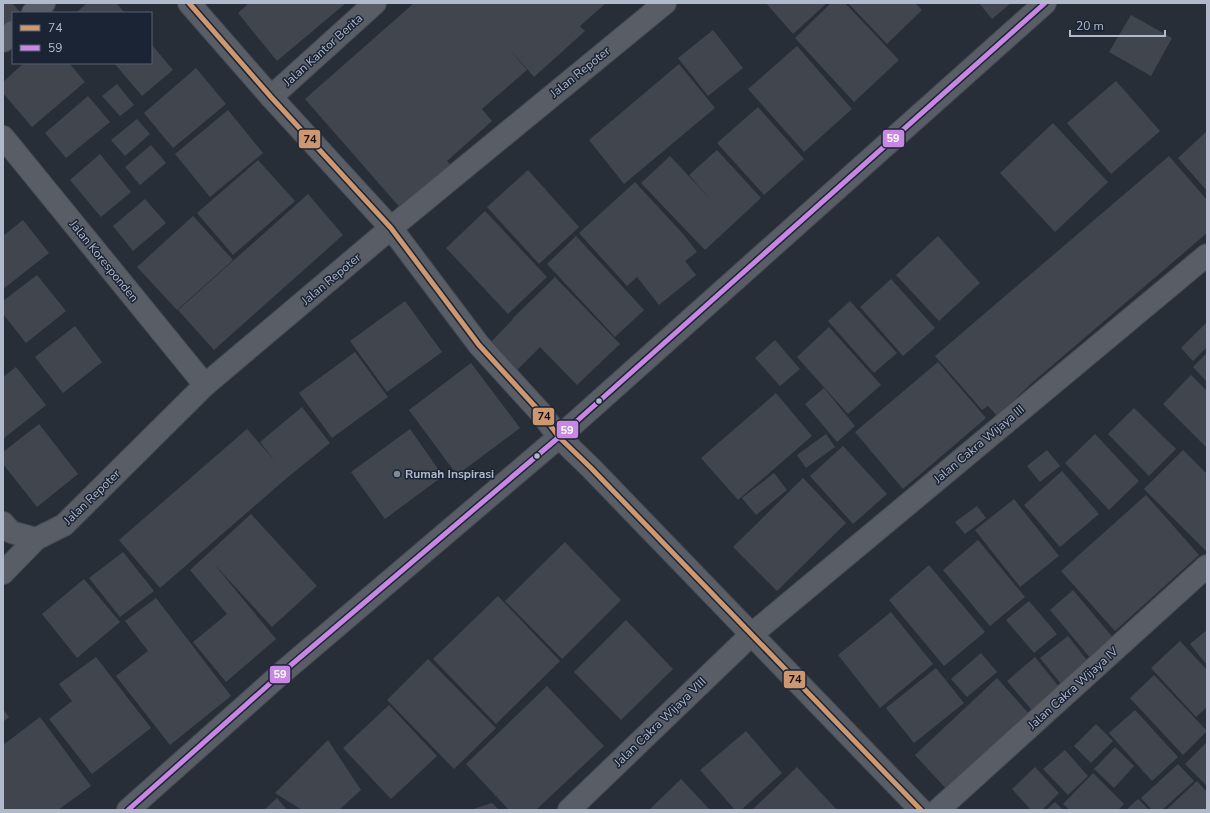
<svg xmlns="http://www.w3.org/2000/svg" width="1210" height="813" font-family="'Nunito Sans',sans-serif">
	<rect width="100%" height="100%" fill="#282e38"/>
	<g fill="#40454e">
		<path d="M 3,3 L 12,3 L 21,13 L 13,13 L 13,25 L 3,34 Z"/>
		<path d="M 87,3 L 116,3 L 125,13 L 76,13 Z"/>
		<path d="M 249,3 L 346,3 L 277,61 L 238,13 Z"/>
		<path d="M 414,3 L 606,3 L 580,26 L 585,31 L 534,77 L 507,46 L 527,70 L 482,109 L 492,121 L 447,161 L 453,167 L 403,211 L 305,99 Z"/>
		<path d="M 766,3 L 827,3 L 793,34 Z"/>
		<path d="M 831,3 L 845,3 L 899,60 L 854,102 L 795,38 Z"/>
		<path d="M 848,3 L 915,3 L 922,10 L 887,44 Z"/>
		<path d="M 979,3 L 1011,3 L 992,19 Z"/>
		<path d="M 1131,15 L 1172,38 L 1151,76 L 1109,52 Z"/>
		<path d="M 713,30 L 743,68 L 708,96 L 678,58 Z"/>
		<path d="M 151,44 L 173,70 L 142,96 L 114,63 L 151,63 Z"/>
		<path d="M 797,46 L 852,109 L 804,152 L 748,89 Z"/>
		<path d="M 24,63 L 69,63 L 85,82 L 32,127 L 3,93 L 3,82 Z"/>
		<path d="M 679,64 L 715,108 L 624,184 L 589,140 Z"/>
		<path d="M 196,68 L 226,104 L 173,148 L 144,113 Z"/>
		<path d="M 1116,81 L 1160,131 L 1111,174 L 1067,123 Z"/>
		<path d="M 117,84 L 134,105 L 120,116 L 102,96 Z"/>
		<path d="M 88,96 L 110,122 L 66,158 L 45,133 Z"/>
		<path d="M 758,107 L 804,159 L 764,195 L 717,143 Z"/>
		<path d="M 228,110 L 263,153 L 210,197 L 175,154 Z"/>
		<path d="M 137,119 L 150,134 L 125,156 L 111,140 Z"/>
		<path d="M 1053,123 L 1108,182 L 1055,232 L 1000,173 Z"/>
		<path d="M 1207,131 L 1207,191 L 1178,158 Z"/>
		<path d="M 151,145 L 166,163 L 140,185 L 125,167 Z"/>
		<path d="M 717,150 L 761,198 L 705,250 L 641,183 L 670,156 L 712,201 L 689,175 Z"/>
		<path d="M 100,154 L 131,192 L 101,217 L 70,180 Z"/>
		<path d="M 1169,156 L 1207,200 L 1207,233 L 1033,382 L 997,416 L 988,406 L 982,410 L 935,356 Z"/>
		<path d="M 258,160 L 295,201 L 233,255 L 197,213 Z"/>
		<path d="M 528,170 L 579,227 L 539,264 L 487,207 Z"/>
		<path d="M 635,182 L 684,235 L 697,252 L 685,261 L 696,275 L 659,305 L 637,277 L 627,286 L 579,233 Z"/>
		<path d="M 308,194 L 343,235 L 214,350 L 178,310 Z"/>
		<path d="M 145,199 L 166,223 L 133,251 L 113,226 Z"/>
		<path d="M 485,211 L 547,277 L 508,314 L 446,248 Z"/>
		<path d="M 193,216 L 233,260 L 177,310 L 137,267 Z"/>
		<path d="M 23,220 L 49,253 L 3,289 L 3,236 Z"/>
		<path d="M 576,236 L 644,310 L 615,337 L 547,264 Z"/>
		<path d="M 938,236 L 980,283 L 939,321 L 896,275 Z"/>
		<path d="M 37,275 L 66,311 L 26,343 L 3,314 L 3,301 Z"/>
		<path d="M 555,277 L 620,344 L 577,385 L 540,347 L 517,370 L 490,343 L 513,319 L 512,319 Z"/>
		<path d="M 891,279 L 935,328 L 903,356 L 860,307 Z"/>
		<path d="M 405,301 L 442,352 L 387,392 L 350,341 Z"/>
		<path d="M 850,301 L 897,353 L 874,373 L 828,321 Z"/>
		<path d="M 1207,322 L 1207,347 L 1193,361 L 1181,348 Z"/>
		<path d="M 75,326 L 102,362 L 63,393 L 35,357 Z"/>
		<path d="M 829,327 L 881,385 L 848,414 L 797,357 Z"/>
		<path d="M 775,340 L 800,369 L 780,386 L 755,358 Z"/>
		<path d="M 355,352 L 388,397 L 332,438 L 299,393 Z"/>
		<path d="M 1207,353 L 1207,382 L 1193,367 Z"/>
		<path d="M 938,362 L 986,418 L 903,489 L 855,432 Z"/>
		<path d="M 471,363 L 520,428 L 457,475 L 409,410 Z"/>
		<path d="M 16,367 L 46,405 L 3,439 L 3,377 Z"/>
		<path d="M 1191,375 L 1207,391 L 1207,448 L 1163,404 Z"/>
		<path d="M 824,388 L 855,426 L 837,442 L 805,404 Z"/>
		<path d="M 776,393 L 812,436 L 738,500 L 701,458 Z"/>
		<path d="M 302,407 L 330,443 L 288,477 L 160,588 L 119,540 L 247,429 L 275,461 L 260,442 Z"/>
		<path d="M 1134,408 L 1176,449 L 1149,476 L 1108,434 Z"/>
		<path d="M 39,424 L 78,474 L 37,507 L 3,464 L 3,452 Z"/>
		<path d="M 410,429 L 443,476 L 385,519 L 351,472 Z"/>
		<path d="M 826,434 L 835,447 L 806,468 L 797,455 Z"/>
		<path d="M 1095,434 L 1139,481 L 1109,510 L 1065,463 Z"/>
		<path d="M 843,446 L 887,494 L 853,524 L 810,476 Z"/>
		<path d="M 1047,450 L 1060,466 L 1040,482 L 1027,466 Z"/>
		<path d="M 1183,450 L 1207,474 L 1207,552 L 1144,489 Z"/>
		<path d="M 1062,471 L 1099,514 L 1060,547 L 1024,505 Z"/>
		<path d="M 774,473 L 787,490 L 756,515 L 742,498 Z"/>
		<path d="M 803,478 L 846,523 L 777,591 L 733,547 Z"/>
		<path d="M 1146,495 L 1199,555 L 1115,631 L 1061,571 Z"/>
		<path d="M 1014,499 L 1059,556 L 1020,587 L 975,530 Z"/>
		<path d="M 977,506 L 986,518 L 965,534 L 955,522 Z"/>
		<path d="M 251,514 L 317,586 L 272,627 L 214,564 L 276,639 L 226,682 L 193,642 L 227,614 L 190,570 Z"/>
		<path d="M 978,540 L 1025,597 L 990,626 L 943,570 Z"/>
		<path d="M 565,542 L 621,600 L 562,659 L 505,601 Z"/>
		<path d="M 123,552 L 154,591 L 120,617 L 89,578 Z"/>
		<path d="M 929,565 L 985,632 L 944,666 L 889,600 Z"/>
		<path d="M 84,579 L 120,622 L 77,658 L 42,614 Z"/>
		<path d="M 1073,590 L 1115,640 L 1092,660 L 1050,610 Z"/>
		<path d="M 498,596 L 560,661 L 496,724 L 433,659 Z"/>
		<path d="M 156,598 L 231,696 L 170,745 L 116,676 L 148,651 L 125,621 Z"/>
		<path d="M 1029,601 L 1057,634 L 1034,653 L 1006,620 Z"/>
		<path d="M 891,612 L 933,664 L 880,708 L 838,655 Z"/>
		<path d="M 626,620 L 673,669 L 621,720 L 574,672 Z"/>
		<path d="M 1207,630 L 1207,665 L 1190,644 Z"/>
		<path d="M 1068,636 L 1089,663 L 1061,684 L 1040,658 Z"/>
		<path d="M 1180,641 L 1207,670 L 1207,707 L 1196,717 L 1151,668 Z"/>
		<path d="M 981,653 L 997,672 L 967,697 L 951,679 Z"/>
		<path d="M 96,657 L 151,728 L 92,774 L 49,719 L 72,701 L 59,684 Z"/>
		<path d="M 1035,657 L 1063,692 L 1036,715 L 1007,681 Z"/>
		<path d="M 428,659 L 496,728 L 454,769 L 387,700 Z"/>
		<path d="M 936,668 L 964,703 L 914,743 L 886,708 Z"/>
		<path d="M 1154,675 L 1207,731 L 1183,755 L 1130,698 Z"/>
		<path d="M 997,678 L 1031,716 L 949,792 L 915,755 Z"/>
		<path d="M 547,686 L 604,746 L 536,810 L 509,810 L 466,764 Z"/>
		<path d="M 389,705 L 437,756 L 391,799 L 343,748 Z"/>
		<path d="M 3,709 L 9,717 L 3,722 Z"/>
		<path d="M 1135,710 L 1178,757 L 1152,781 L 1109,733 Z"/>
		<path d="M 40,717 L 91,786 L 58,810 L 3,810 L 3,745 Z"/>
		<path d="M 1096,724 L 1113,741 L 1091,763 L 1074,746 Z"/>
		<path d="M 746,731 L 782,773 L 741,810 L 735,810 L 700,770 Z"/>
		<path d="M 328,740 L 361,790 L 339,810 L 302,810 L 275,793 Z"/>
		<path d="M 1207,742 L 1207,786 L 1185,764 Z"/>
		<path d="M 1115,747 L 1134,766 L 1114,788 L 1094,769 Z"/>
		<path d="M 1065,750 L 1088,776 L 1068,795 L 1043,769 Z"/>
		<path d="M 1178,764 L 1194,781 L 1162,810 L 1152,810 L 1141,798 Z"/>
		<path d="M 797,767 L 837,810 L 752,810 Z"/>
		<path d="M 1035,767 L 1059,793 L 1042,810 L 1031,810 L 1012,789 Z"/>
		<path d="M 1093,773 L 1124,804 L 1118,810 L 1070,810 L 1063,804 Z"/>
		<path d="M 681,779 L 710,810 L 649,810 Z"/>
		<path d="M 1197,781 L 1207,792 L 1207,810 L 1166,810 Z"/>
		<path d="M 277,798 L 287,810 L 264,810 Z"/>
		<path d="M 1138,799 L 1149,810 L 1126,810 Z"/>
		<path d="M 1055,802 L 1063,810 L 1046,810 Z"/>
		<path d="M 492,803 L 499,810 L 470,810 Z"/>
	</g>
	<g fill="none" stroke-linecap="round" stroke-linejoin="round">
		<defs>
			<g id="minor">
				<path d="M 189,3 L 271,97 L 391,228 L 479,345 L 541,413 L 559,437 L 591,468 L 921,810"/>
				<path d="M 33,13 L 44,3"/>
				<path d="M 3,41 L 13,32"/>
				<path d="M 271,97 L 375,3"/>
				<path d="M 3,137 L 205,385"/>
				<path d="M 3,523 L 11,532 L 36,539"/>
				<path d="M 3,573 L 36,539 L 64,525 L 205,385 L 391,228 L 665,3"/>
				<path d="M 128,810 L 284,671 L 559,437 L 1045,3"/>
				<path d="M 569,810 L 752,634 L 1207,255"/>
				<path d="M 938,810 L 1207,566"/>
			</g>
		</defs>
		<use href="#minor" stroke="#454951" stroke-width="24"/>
		<use href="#minor" stroke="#585d66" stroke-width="22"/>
		<defs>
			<path id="bus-1" d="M 189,3 L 271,97 L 391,228 L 479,345 L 541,413 L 559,437 L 591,468 L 921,810"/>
			<path id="bus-2" d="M 128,810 L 284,671 L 559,437 L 1045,3"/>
		</defs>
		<use href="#bus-1" stroke="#1b2434" stroke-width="8"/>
		<use href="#bus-2" stroke="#1b2434" stroke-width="8"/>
		<use href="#bus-1" stroke="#cd976f" stroke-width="5"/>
		<use href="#bus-2" stroke="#c787e3" stroke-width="5"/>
	</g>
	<g fill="#b1baca" stroke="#1b2434" stroke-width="1.5">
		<circle cx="599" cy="401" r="3.5"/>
		<circle cx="537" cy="456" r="3.5"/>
	</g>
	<circle fill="#818997" stroke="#1b2434" stroke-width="1.5" cx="397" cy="474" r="4"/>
	<g text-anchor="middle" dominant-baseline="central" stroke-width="3" stroke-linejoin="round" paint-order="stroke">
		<g font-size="12" fill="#b1baca" stroke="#1b2434">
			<text transform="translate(323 50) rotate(-42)">Jalan Kantor Berita</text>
			<text transform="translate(580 72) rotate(-39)">Jalan Repoter</text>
			<text transform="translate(104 261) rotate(51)">Jalan Koresponden</text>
			<text transform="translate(331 279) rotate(-40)">Jalan Repoter</text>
			<text transform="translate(979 444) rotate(-40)">Jalan Cakra Wijaya III</text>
			<text transform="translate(92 497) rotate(-44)">Jalan Repoter</text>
			<text transform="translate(1073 688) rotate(-42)">Jalan Cakra Wijaya IV</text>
			<text transform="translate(660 722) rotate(-44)">Jalan Cakra Wijaya VIII</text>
		</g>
		<g font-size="12" font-weight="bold" fill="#b1baca" stroke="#1b2434" text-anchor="start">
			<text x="405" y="474">Rumah Inspirasi</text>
		</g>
	</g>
	<g stroke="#1b2434" stroke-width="1.5">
		<rect x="882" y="129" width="23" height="19" rx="4" fill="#c787e3"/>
		<rect x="298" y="129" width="23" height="20" rx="4" fill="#cd976f"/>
		<rect x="532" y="407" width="23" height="19" rx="4" fill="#cd976f"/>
		<rect x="556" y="420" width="23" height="19" rx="4" fill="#c787e3"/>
		<rect x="269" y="665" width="22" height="19" rx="4" fill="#c787e3"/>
		<rect x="783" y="670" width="23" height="19" rx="4" fill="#cd976f"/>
	</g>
	<g font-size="11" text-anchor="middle" font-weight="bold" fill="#fff">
		<text x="893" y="142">59</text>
		<text x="567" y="434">59</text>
		<text x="280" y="678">59</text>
	</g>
	<g font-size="11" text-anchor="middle" font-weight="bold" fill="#111">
		<text x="310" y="143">74</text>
		<text x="544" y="420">74</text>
		<text x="795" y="683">74</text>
	</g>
	<rect width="1210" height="813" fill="none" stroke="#b1baca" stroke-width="8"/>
	<rect x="12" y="12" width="140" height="52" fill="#1b2434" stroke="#576070"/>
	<rect x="20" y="25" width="20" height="6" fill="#cd976f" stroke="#576070"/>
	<text x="48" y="32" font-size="12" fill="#b1baca">74</text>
	<rect x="20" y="45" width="20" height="6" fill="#c787e3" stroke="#576070"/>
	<text x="48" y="52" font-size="12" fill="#b1baca">59</text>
	<path d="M1070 30v6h95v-6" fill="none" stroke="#b1baca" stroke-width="2"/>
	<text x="1076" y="30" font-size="12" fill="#b1baca" stroke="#1b2434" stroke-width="3" paint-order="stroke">20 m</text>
</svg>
